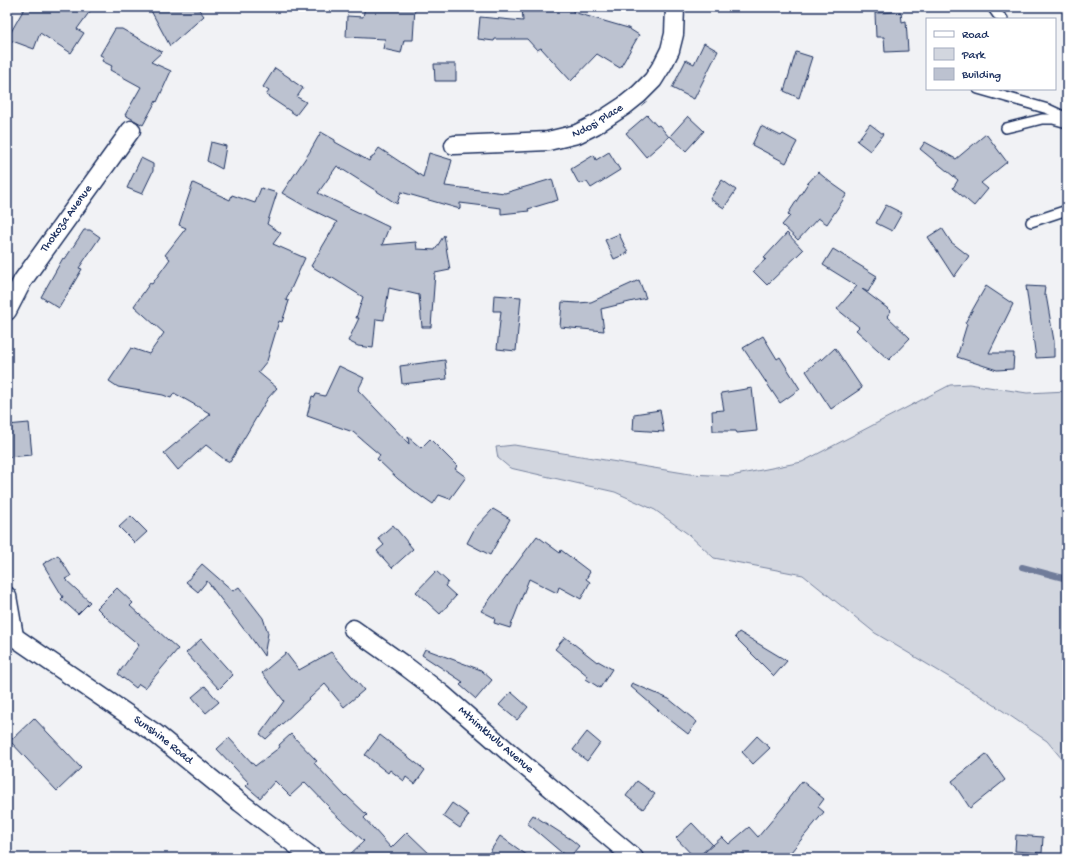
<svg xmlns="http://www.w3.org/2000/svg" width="1074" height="865" font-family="'Gochi Hand',sans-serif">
	<rect width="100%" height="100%" fill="#f1f2f5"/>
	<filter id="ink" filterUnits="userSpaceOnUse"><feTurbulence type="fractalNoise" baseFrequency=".025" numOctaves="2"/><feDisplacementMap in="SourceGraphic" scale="8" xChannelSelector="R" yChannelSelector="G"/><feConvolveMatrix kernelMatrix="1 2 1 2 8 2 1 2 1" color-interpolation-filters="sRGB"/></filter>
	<g filter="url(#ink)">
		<path fill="#d2d6df" stroke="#76829e" d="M 969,384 L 1027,393 L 1067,391 L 1067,765 L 1047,741 L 984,698 L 875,633 L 803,575 L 714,558 L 688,534 L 655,510 L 615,492 L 510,468 L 498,458 L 496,447 L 514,445 L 690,474 L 731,476 L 802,462 L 950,385 Z"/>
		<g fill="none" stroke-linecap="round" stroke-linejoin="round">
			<path stroke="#707c9a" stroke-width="6" d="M 1022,567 L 1067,579"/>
		</g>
		<g fill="#bcc2d0" stroke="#1b2f5e">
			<path d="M 25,7 L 93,7 L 77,29 L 84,33 L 71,53 L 40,33 L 34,49 L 7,39 Z"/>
			<path d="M 149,7 L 197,7 L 204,16 L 170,46 Z"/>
			<path d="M 365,7 L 415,7 L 413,40 L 404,40 L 401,53 L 383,49 L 385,39 L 346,37 L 347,16 L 363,17 Z"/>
			<path d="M 522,7 L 565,7 L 574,8 L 573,12 L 628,28 L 639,35 L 620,68 L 597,54 L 571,81 L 541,48 L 537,50 L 527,39 L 495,39 L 494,41 L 478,39 L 480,17 L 523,21 Z"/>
			<path d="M 901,12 L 902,22 L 906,21 L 908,51 L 885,52 L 884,37 L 876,37 L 875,13 Z"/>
			<path d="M 115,29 L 122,29 L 162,52 L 151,62 L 171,71 L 157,102 L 156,101 L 143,125 L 125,115 L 141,87 L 110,70 L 112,66 L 102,61 L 104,57 L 100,55 Z"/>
			<path d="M 704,43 L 718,51 L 694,99 L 672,88 L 686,60 L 694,64 Z"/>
			<path d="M 796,52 L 812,57 L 799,98 L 784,91 Z"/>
			<path d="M 434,64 L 456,64 L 456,81 L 435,81 Z"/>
			<path d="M 275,68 L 290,78 L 290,79 L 303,88 L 297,97 L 306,102 L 296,115 L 266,95 L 269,91 L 263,87 Z"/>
			<path d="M 647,115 L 657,126 L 659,125 L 669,137 L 646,157 L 626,133 Z"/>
			<path d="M 688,116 L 704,131 L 686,151 L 670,136 Z"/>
			<path d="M 870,124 L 883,134 L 870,151 L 857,141 Z"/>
			<path d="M 761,126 L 781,136 L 783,134 L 797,142 L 786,163 L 752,145 Z"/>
			<path d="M 321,132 L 335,140 L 335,142 L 369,161 L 371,158 L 372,158 L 379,148 L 423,177 L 429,153 L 452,160 L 445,186 L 505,193 L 552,179 L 558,200 L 528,209 L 529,211 L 501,214 L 501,208 L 460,203 L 460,209 L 401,192 L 397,204 L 337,166 L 318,193 L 389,227 L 382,245 L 416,242 L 417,249 L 435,250 L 444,235 L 450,270 L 435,273 L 431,327 L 422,327 L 419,295 L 389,288 L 384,320 L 376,319 L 373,348 L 358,346 L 348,341 L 359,318 L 356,318 L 363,297 L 331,277 L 331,278 L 311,266 L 337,222 L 308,208 L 282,193 L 309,153 Z"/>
			<path d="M 986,134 L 1007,162 L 981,183 L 988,189 L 974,206 L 953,188 L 958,180 L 920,149 L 925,142 L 956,159 Z"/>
			<path d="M 211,142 L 226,146 L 222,169 L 207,161 Z"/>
			<path d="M 609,152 L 620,170 L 591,188 L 587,182 L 579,184 L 571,169 L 594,155 L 596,160 Z"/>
			<path d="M 141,158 L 153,164 L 153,171 L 142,194 L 127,188 Z"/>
			<path d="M 818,172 L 830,182 L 847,194 L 827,224 L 818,218 L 798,240 L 782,225 L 790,216 L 788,214 L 808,183 Z"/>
			<path d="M 722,180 L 736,190 L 724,208 L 710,199 Z"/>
			<path d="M 193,183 L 230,200 L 232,195 L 255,203 L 261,188 L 277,193 L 267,224 L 281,233 L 273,244 L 305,258 L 286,300 L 289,301 L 282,322 L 279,321 L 267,361 L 258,372 L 277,388 L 268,398 L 230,462 L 224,459 L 206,445 L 178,470 L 164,453 L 211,414 L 174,393 L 171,398 L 163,395 L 118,387 L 109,381 L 131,348 L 149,354 L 164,333 L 134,306 L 150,283 L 152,284 L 170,259 L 165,255 L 186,228 L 179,225 Z"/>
			<path d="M 886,205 L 902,213 L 892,231 L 876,223 Z"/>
			<path d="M 942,228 L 951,242 L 969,256 L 954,277 L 928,237 Z"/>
			<path d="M 84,230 L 90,230 L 100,237 L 79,268 L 82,269 L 59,308 L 41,297 L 63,258 L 65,259 Z"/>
			<path d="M 787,233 L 803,250 L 767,285 L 753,271 L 766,259 L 764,258 Z"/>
			<path d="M 619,234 L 628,253 L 614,259 L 605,240 Z"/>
			<path d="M 833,249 L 877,276 L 868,292 L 862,289 L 891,311 L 887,316 L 910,338 L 889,360 L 856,330 L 859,327 L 837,309 L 857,286 L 823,265 Z"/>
			<path d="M 639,280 L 646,298 L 601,309 L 604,331 L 560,327 L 562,302 L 578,303 L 591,302 Z"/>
			<path d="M 986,286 L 1013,304 L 989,353 L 1014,353 L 1013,369 L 997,370 L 957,357 L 967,324 L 965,323 Z"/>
			<path d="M 1026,286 L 1045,287 L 1044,295 L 1046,295 L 1054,341 L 1054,357 L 1036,358 Z"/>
			<path d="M 494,295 L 521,297 L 516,351 L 497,349 L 501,311 L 493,311 Z"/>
			<path d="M 763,336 L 777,359 L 780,357 L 800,389 L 780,403 L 743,348 Z"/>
			<path d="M 835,348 L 862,388 L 831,409 L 806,371 L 821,358 L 822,360 Z"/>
			<path d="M 445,360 L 447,379 L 402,384 L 400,366 Z"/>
			<path d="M 339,366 L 364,378 L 358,390 L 409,444 L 408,437 L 421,448 L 430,439 L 457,466 L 455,469 L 466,477 L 450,499 L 439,495 L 433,504 L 423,497 L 423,498 L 398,479 L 377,459 L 380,455 L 353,432 L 307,416 L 312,396 L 315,397 L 316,394 L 325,396 Z"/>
			<path d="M 752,388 L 757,431 L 737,433 L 736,431 L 713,431 L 712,411 L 724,410 L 721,393 Z"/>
			<path d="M 660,410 L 664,432 L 633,430 L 634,414 Z"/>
			<path d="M 29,423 L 32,455 L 7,457 L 7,425 Z"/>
			<path d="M 493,509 L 510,519 L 490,555 L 467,543 L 475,528 Z"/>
			<path d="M 131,516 L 147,532 L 135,543 L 119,527 Z"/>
			<path d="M 393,525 L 413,549 L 392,568 L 377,551 L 384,545 L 378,538 Z"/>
			<path d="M 537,536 L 560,553 L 561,550 L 590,572 L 586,579 L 590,582 L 581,599 L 559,587 L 557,593 L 529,579 L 510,628 L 494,623 L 495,618 L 481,611 Z"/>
			<path d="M 58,555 L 71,576 L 65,579 L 90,602 L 78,614 L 61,599 L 63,597 L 43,564 Z"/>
			<path d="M 202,564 L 233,591 L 239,587 L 263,618 L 268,633 L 264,656 L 247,632 L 246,632 L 207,581 L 198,592 L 186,582 Z"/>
			<path d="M 436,571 L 448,582 L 445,586 L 456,596 L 440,614 L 416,592 Z"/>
			<path d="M 117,588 L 133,603 L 130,606 L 178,649 L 145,688 L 139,684 L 136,688 L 118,674 L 139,645 L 108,619 L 97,608 Z"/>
			<path d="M 739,632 L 787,661 L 774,676 L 735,637 Z"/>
			<path d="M 565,637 L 597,662 L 598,661 L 612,669 L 600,688 L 586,679 L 588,676 L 555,649 Z"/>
			<path d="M 201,639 L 233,675 L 219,689 L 186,653 Z"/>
			<path d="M 425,649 L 481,670 L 492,680 L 476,699 L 460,685 L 463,682 L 422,655 Z"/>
			<path d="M 331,652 L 364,690 L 344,707 L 325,684 L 266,739 L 260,734 L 284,701 L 262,673 L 286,653 L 299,670 Z"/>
			<path d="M 632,683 L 669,699 L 697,722 L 688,734 L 665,716 L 630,686 Z"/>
			<path d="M 205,686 L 219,702 L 206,713 L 192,697 Z"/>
			<path d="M 511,692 L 528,707 L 517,720 L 499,705 Z"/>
			<path d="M 34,718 L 81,768 L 57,791 L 10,741 Z"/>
			<path d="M 587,732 L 600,743 L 587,761 L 573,750 Z"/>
			<path d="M 291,734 L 317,761 L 314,763 L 345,796 L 346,795 L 367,815 L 364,818 L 391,848 L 407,832 L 434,858 L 346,858 L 364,841 L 328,808 L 329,807 L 305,782 L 290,796 L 275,781 L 260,798 L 246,786 L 249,783 L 217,749 L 229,738 L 255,766 L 280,747 L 279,745 Z"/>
			<path d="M 380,735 L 425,770 L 415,784 L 406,777 L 404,781 L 390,770 L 388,773 L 365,755 Z"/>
			<path d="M 757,736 L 770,748 L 753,764 L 742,752 Z"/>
			<path d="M 986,754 L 1005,780 L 970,808 L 952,781 Z"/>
			<path d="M 637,781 L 655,794 L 643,809 L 626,796 Z"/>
			<path d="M 802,781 L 824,799 L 818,807 L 824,812 L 786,858 L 698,858 L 722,837 L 729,844 L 749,827 L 758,837 L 789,800 L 788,799 Z"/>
			<path d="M 452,803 L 469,815 L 460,828 L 443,816 Z"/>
			<path d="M 533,815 L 572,840 L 579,846 L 569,858 L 568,858 L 527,823 Z"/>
			<path d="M 692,823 L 712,844 L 697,858 L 695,858 L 676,838 Z"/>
			<path d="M 1016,835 L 1043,837 L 1042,853 L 1015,851 Z"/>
			<path d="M 500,836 L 531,858 L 486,858 Z"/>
		</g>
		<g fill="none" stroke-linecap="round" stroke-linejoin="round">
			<defs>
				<g id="lane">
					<path d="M 992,7 L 997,14 L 1003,19"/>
					<path d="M 978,89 L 1048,109 L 1061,115 L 1067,122"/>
					<path d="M 1006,128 L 1042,119 L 1053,119 L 1067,123"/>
					<path d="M 1031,222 L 1067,210"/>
				</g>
				<g id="street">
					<path id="s1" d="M 454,145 L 548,141 L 577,134 L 595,125 L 624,106 L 639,94 L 653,80 L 663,64 L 670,50 L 674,34 L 675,7"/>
					<path id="s2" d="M 7,311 L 23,280 L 131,130"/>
					<path d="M 7,596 L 14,636"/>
					<path id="s3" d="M 353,629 L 408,668 L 442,694 L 512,755 L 634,858"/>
					<path id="s4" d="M 7,632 L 156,734 L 241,803 L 313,858"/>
				</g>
			</defs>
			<use href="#lane" stroke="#1b2f5e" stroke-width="12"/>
			<use href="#street" stroke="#1b2f5e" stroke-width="21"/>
			<use href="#lane" stroke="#fff" stroke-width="9"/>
			<use href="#street" stroke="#fff" stroke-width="18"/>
		</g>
	</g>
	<g text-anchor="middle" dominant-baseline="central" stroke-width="3" stroke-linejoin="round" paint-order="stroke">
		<g font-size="12" fill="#1b2f5e" stroke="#fff">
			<text stroke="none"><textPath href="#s1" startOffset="148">Ndosi Place</textPath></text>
			<text stroke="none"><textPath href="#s2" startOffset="110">Thokoza Avenue</textPath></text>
			<text stroke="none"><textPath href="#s4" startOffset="190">Sunshine Road</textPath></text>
			<text stroke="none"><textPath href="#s3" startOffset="181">Mthimkhulu Avenue</textPath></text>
		</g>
	</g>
	<rect width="1074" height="865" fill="none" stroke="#fff" stroke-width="24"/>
	<rect x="12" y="12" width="1050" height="841" fill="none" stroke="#1b2f5e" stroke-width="1.5" filter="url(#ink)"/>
	<rect x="926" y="18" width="130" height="72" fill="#ffffff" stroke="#a4acbf"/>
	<rect x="934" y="31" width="20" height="6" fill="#ffffff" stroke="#a4acbf"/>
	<text x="962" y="38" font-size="12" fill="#1b2f5e">Road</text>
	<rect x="934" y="48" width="20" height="12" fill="#d2d6df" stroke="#a4acbf"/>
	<text x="962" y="58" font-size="12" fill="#1b2f5e">Park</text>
	<rect x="934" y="68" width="20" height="12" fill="#bcc2d0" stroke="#a4acbf"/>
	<text x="962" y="78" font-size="12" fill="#1b2f5e">Building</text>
</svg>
